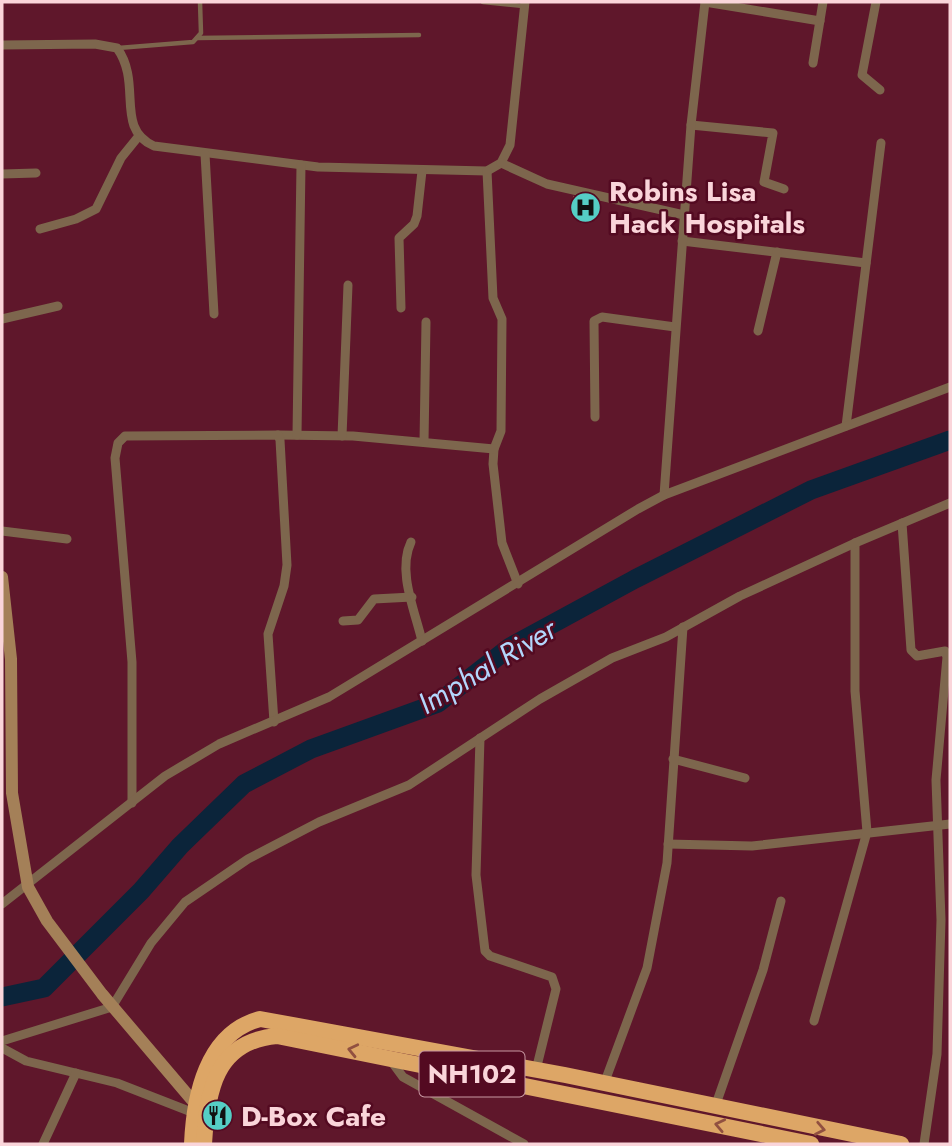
<svg xmlns="http://www.w3.org/2000/svg" width="952" height="1146" font-family="Jost,sans-serif">
	<rect width="100%" height="100%" fill="#5f172b"/>
	<g fill="none" stroke-linecap="round" stroke-linejoin="round">
		<path stroke="#0b243a" stroke-width="19" d="M 2,997 L 44,988 L 141,891 L 180,846 L 244,784 L 311,749 L 438,703 L 510,647 L 635,579 L 811,490 L 950,440"/>
	</g>
	<path fill="#7c332b" stroke="#93473e" stroke-width="2" d="M 574,197 L 597,202 L 594,216 L 572,213 Z"/>
	<g fill="none" stroke-linecap="round" stroke-linejoin="round">
		<g stroke="#7d664d" stroke-width="4.5">
			<path d="M 483,2 L 523,6"/>
			<path d="M 197,38 L 419,35"/>
			<path d="M 118,48 L 193,42 L 201,33 L 200,2"/>
		</g>
		<g stroke="#7d664d" stroke-width="9">
			<path d="M 705,2 L 820,21"/>
			<path d="M 876,2 L 862,75 L 880,90"/>
			<path d="M 2,45 L 95,44 L 117,48 C 143,84 114,128 154,146 L 318,167 L 487,171 L 501,163 L 510,145 L 525,2"/>
			<path d="M 813,63 L 823,2"/>
			<path d="M 691,125 L 773,133 L 764,182 L 784,189"/>
			<path d="M 205,154 L 214,314"/>
			<path d="M 501,163 L 547,184 L 684,215"/>
			<path d="M 487,171 L 493,298 L 502,319 L 501,431 L 494,449 L 493,464 L 502,543 L 518,584"/>
			<path d="M 2,174 L 36,173"/>
			<path d="M 40,229 L 76,219 L 96,209 L 121,158 L 138,137"/>
			<path d="M 682,241 L 866,263"/>
			<path d="M 401,308 L 399,238 L 414,224 L 417,216 L 422,171"/>
			<path d="M 2,319 L 58,306"/>
			<path d="M 758,331 L 777,252"/>
			<path d="M 595,417 L 594,321 L 602,317 L 675,327"/>
			<path d="M 846,426 L 881,143"/>
			<path d="M 278,435 L 353,436 L 494,449"/>
			<path d="M 297,435 L 301,165"/>
			<path d="M 342,436 L 348,285"/>
			<path d="M 424,442 L 426,322"/>
			<path d="M 664,495 L 691,125 L 705,2"/>
			<path d="M 902,523 L 911,650 L 917,656 L 945,651 L 947,657 L 936,780 L 941,920 L 937,1054 L 924,1144"/>
			<path d="M 2,531 L 67,539"/>
			<path d="M 411,542 C 397,571 415,611 422,641"/>
			<path d="M 343,621 L 358,620 L 374,599 L 412,597"/>
			<path d="M 480,738 L 476,875 L 485,951 L 490,956 L 552,977 L 556,989 L 536,1070"/>
			<path d="M 673,759 L 745,778"/>
			<path d="M 132,803 L 132,662 L 115,458 L 118,443 L 125,436 L 278,435 L 280,440 L 287,565 L 284,586 L 268,634 L 274,722"/>
			<path d="M 668,844 L 752,846 L 950,824"/>
			<path d="M 2,904 L 165,776 L 219,744 L 329,697 L 638,509 L 664,495 L 950,387"/>
			<path d="M 814,1021 L 867,832 L 855,691 L 855,543"/>
			<path d="M 2,1041 L 112,1007 L 151,943 L 185,902 L 248,859 L 319,822 L 409,785 L 540,699 L 612,658 L 666,637 L 740,596 L 855,543 L 950,503"/>
			<path d="M 2,1048 L 26,1061 L 117,1083 L 194,1113"/>
			<path d="M 389,1058 L 403,1077 L 524,1144"/>
			<path d="M 604,1084 L 647,968 L 667,863 L 683,627"/>
			<path d="M 715,1107 L 763,970 L 781,901"/>
			<path d="M 43,1144 L 76,1073"/>
		</g>
		<path stroke="#a48058" stroke-width="12" d="M 2,577 L 11,659 L 12,793 L 28,887 L 47,921 L 102,994 L 198,1107"/>
		<g stroke="#dda666" stroke-width="16">
			<path d="M 192,1144 C 194,1097 206,1033 260,1019 L 565,1075 L 901,1144"/>
			<path d="M 204,1144 C 207,1092 215,1041 277,1036 L 811,1144"/>
		</g>
	</g>
	<defs><path id="oneway-chevron" d="M-2-3.5L2.5 0L-2 3.5" fill="none" stroke-width="1.6" stroke-linecap="round" stroke-linejoin="round" transform="scale(1.75)"/></defs>
	<g stroke="#915040">
		<use href="#oneway-chevron" transform="translate(353 1050) rotate(-167)"/>
		<use href="#oneway-chevron" transform="translate(720 1125) rotate(-168)"/>
		<use href="#oneway-chevron" transform="translate(820 1129) rotate(11)"/>
	</g>
	<defs>
		<symbol id="hospital-disc" viewBox="-11 -11 22 22"><circle r="9.5" fill="#55cec5" stroke="#530a21"/><path d="M-5-5h3v3.5h4V-5h3V5h-3V1.5h-4V5h-3Z" fill="#111"/></symbol>
		<symbol id="restaurant-disc" viewBox="-11 -11 22 22"><circle r="9.5" fill="#55cec5" stroke="#530a21"/><path d="M-5-6h1v4h1v-4h1v4h1v-4h1v5L-1.5 .5V6h-2V.5L-5-1ZM5-6V6H3V1.5H1.5Q1.5-4 5-6Z" fill="#111"/></symbol>
	</defs>
	<g fill-rule="evenodd">
		<use href="#hospital-disc" x="568" y="190" width="35" height="35"/>
		<use href="#restaurant-disc" x="200" y="1098" width="35" height="35"/>
	</g>
	<g text-anchor="middle" dominant-baseline="central" stroke-width="5" stroke-linejoin="round" paint-order="stroke">
		<rect fill="#530a21" stroke="#c898a2" stroke-width="2" x="419.5" y="1051.5" width="105" height="45" rx="5"/>
		<g font-size="26" font-weight="bold" fill="#fad5da">
			<text x="472" y="1074">NH102</text>
		</g>
		<g font-size="28" font-weight="bold" fill="#fad5da" stroke="#530a21" text-anchor="start">
			<text x="609" y="191">Robins Lisa<tspan x="609" dy="32">Hack Hospitals</tspan></text>
			<text x="241" y="1116">D-Box Cafe</text>
		</g>
		<g font-size="30" font-style="italic" fill="#b2d6fc" stroke="#530a21">
			<text transform="translate(487 666) rotate(-31)">Imphal River</text>
		</g>
	</g>
	<rect width="952" height="1146" fill="none" stroke="#fad5da" stroke-width="7"/>
</svg>
